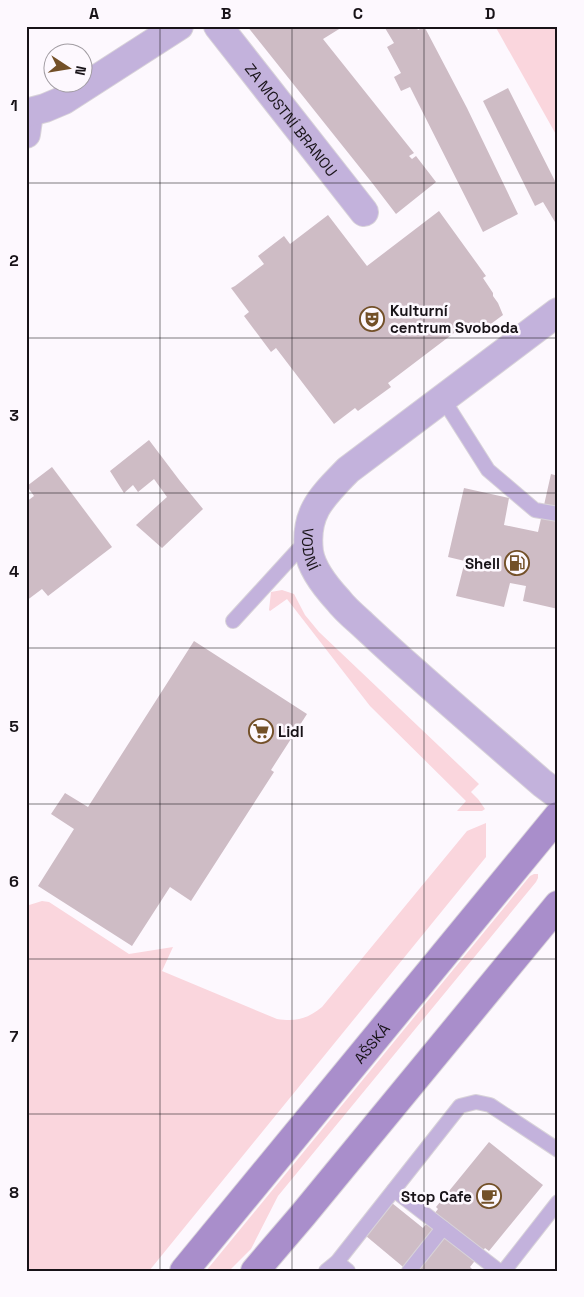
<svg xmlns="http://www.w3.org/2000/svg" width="584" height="1297" font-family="'Space Grotesk',sans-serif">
	<rect width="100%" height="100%" fill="#fdf8fe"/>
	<g fill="#fad6dd">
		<path d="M 495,26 L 558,26 L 558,138 Z"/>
		<path d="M 282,590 L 294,594 L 305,615 L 319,632 L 479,784 L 471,792 L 478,799 L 485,809 L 482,811 L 457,811 L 466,801 L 370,706 L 287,599 L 270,611 L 269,610 L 271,592 Z"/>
		<path d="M 486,823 L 486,857 L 149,1271 L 26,1271 L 26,906 L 42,901 L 49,902 L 129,954 L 173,947 L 162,971 L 277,1019 C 296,1022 307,1019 322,1007 L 467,831 Z"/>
		<path d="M 534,874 L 538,874 L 538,878 L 536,882 L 278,1196 L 251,1249 L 229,1271 L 206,1271 L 530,876 Z"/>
	</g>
	<g fill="#cebcc5">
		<path d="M 247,26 L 344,26 L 323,39 L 414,153 L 409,156 L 412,159 L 416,156 L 436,182 L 396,214 L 373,184 Z"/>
		<path d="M 388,26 L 416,26 L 418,30 L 424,26 L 467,108 L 518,214 L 483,232 L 410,87 L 401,91 L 394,77 L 401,73 L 387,47 L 394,43 L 385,28 Z"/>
		<path d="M 508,88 L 558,187 L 558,227 L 543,202 L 535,206 L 483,101 Z"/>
		<path d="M 439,211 L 486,276 L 483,278 L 493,293 L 493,296 L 498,303 L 503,315 L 477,334 L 467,323 L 388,383 L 391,387 L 358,411 L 355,408 L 334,424 L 276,348 L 271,352 L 244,316 L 249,312 L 231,288 L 235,286 L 264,264 L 258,256 L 284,236 L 290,244 L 328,215 L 367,266 Z"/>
		<path d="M 149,440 L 180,481 L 203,509 L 162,548 L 136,525 L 167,497 L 154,479 L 138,492 L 133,485 L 124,493 L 110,471 Z"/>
		<path d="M 52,467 L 112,547 L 48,596 L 42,589 L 26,601 L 26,502 L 34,496 L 27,486 Z"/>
		<path d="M 551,474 L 558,476 L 558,609 L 523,601 L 526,586 L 510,583 L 504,607 L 456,596 L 465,561 L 448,557 L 464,488 L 509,498 L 504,525 L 538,532 Z"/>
		<path d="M 194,641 L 307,714 L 271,770 L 274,772 L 191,901 L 170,887 L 132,946 L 38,886 L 74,829 L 51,814 L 65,793 L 88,807 Z"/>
		<path d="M 489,1142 L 543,1185 L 489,1251 L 485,1248 L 470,1267 L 474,1271 L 408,1271 L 360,1231 L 387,1199 L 423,1228 L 438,1209 L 436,1207 Z"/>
	</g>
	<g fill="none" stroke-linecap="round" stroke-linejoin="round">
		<defs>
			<g id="service">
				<path d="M 443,399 L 488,470 L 535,510 L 558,514"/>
				<path d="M 233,621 L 308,539"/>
				<path d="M 394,1190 L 499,1271"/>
				<path d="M 337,1262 L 348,1271"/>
				<path d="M 326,1271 L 337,1262 L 460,1106 L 476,1102 L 490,1105 L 558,1150"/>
				<path d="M 409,1271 L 443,1228"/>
				<path d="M 504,1271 L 558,1202"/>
			</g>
			<g id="minor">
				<path id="s1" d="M 218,26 L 364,212"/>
				<path d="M 26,134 L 29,113"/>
			</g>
			<g id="tertiary">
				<path d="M 26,113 L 45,108 L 64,100 L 179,26"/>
				<path id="s2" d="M 558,312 L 348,470 C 323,496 304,512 309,552 C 312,570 326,587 338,600 C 344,608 352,615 360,622 C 375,636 391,651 407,665 C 452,705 497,744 542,783 L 558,795"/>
			</g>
			<g id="secondary">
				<path id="s3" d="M 184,1271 L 558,816"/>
				<path d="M 255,1271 L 302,1216 L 558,905"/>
			</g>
		</defs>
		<use href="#service" stroke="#d8d3d9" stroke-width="16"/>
		<use href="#minor" stroke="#d8d3d9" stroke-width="30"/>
		<use href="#tertiary" stroke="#d8d3d9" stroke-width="30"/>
		<use href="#secondary" stroke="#d8d3d9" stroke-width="30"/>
		<use href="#service" stroke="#c3b2dc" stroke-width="14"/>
		<use href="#minor" stroke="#c3b2dc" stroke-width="28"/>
		<use href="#tertiary" stroke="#c3b2dc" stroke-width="28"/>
		<use href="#secondary" stroke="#a98ecb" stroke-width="28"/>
	</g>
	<path fill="none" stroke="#181318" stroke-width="1" stroke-opacity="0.55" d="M 160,26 L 160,1271M 292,26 L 292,1271M 424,26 L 424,1271M 26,183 L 558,183M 26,338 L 558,338M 26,493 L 558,493M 26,648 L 558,648M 26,804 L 558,804M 26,959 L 558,959M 26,1114 L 558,1114"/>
	<defs>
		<symbol id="theatre-ring" viewBox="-11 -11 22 22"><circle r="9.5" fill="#fdf8fe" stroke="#735028" stroke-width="1.5"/><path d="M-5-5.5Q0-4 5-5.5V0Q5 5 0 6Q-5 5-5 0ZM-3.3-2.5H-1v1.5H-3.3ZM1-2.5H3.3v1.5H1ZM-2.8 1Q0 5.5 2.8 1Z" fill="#735028"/></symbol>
		<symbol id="fuel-ring" viewBox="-11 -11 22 22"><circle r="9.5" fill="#fdf8fe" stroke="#735028" stroke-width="1.5"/><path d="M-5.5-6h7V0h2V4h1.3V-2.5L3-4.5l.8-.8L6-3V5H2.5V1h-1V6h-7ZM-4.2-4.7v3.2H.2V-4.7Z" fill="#735028"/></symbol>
		<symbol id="supermarket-ring" viewBox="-11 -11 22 22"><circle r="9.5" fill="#fdf8fe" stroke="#735028" stroke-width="1.5"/><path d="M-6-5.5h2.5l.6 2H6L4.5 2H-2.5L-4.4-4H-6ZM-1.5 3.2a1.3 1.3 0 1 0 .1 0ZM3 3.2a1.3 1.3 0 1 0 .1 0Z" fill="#735028"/></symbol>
		<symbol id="cafe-ring" viewBox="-11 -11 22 22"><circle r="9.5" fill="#fdf8fe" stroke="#735028" stroke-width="1.5"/><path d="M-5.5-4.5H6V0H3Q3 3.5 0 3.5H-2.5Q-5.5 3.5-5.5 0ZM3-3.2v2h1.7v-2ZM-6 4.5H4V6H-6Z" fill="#735028"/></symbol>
	</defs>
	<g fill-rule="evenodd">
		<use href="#theatre-ring" x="358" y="305" width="28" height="28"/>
		<use href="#fuel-ring" x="503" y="549" width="28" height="28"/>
		<use href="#supermarket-ring" x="247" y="717" width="28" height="28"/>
		<use href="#cafe-ring" x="475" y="1182" width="28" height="28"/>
	</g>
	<g text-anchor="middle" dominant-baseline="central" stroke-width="5" stroke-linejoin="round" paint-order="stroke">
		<g font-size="15" fill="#181318" stroke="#fdf8fe">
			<text stroke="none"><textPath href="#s1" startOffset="119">ZA MOSTNÍ BRANOU</textPath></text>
			<text stroke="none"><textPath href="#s2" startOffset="355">VODNÍ</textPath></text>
			<text stroke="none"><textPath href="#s3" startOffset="295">AŠSKÁ</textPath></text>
		</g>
		<g font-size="15" font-weight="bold" fill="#181318" stroke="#fdf8fe" text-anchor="start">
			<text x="390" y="310">Kulturní<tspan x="390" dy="17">centrum Svoboda</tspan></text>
			<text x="500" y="563" text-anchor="end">Shell</text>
			<text x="278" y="731">Lidl</text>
			<text x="472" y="1196" text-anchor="end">Stop Cafe</text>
		</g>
	</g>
	<rect width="584" height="1297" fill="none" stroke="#fdf8fe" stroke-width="55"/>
	<g transform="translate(68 68) rotate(102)"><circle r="24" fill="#fdf8fe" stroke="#a19ca2"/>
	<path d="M0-4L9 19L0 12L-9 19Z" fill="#735028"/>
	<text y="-8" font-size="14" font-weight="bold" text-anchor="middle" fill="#181318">N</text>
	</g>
	<rect x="28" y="28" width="528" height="1242" fill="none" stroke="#181318" stroke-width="2"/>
	<g font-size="16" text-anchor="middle" font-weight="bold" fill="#181318">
		<text x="94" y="19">A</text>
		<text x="226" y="19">B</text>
		<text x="358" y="19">C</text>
		<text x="490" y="19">D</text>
		<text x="14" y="111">1</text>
		<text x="14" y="266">2</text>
		<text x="14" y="421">3</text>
		<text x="14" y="577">4</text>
		<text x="14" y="732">5</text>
		<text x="14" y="887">6</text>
		<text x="14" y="1042">7</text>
		<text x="14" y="1198">8</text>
	</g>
</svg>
